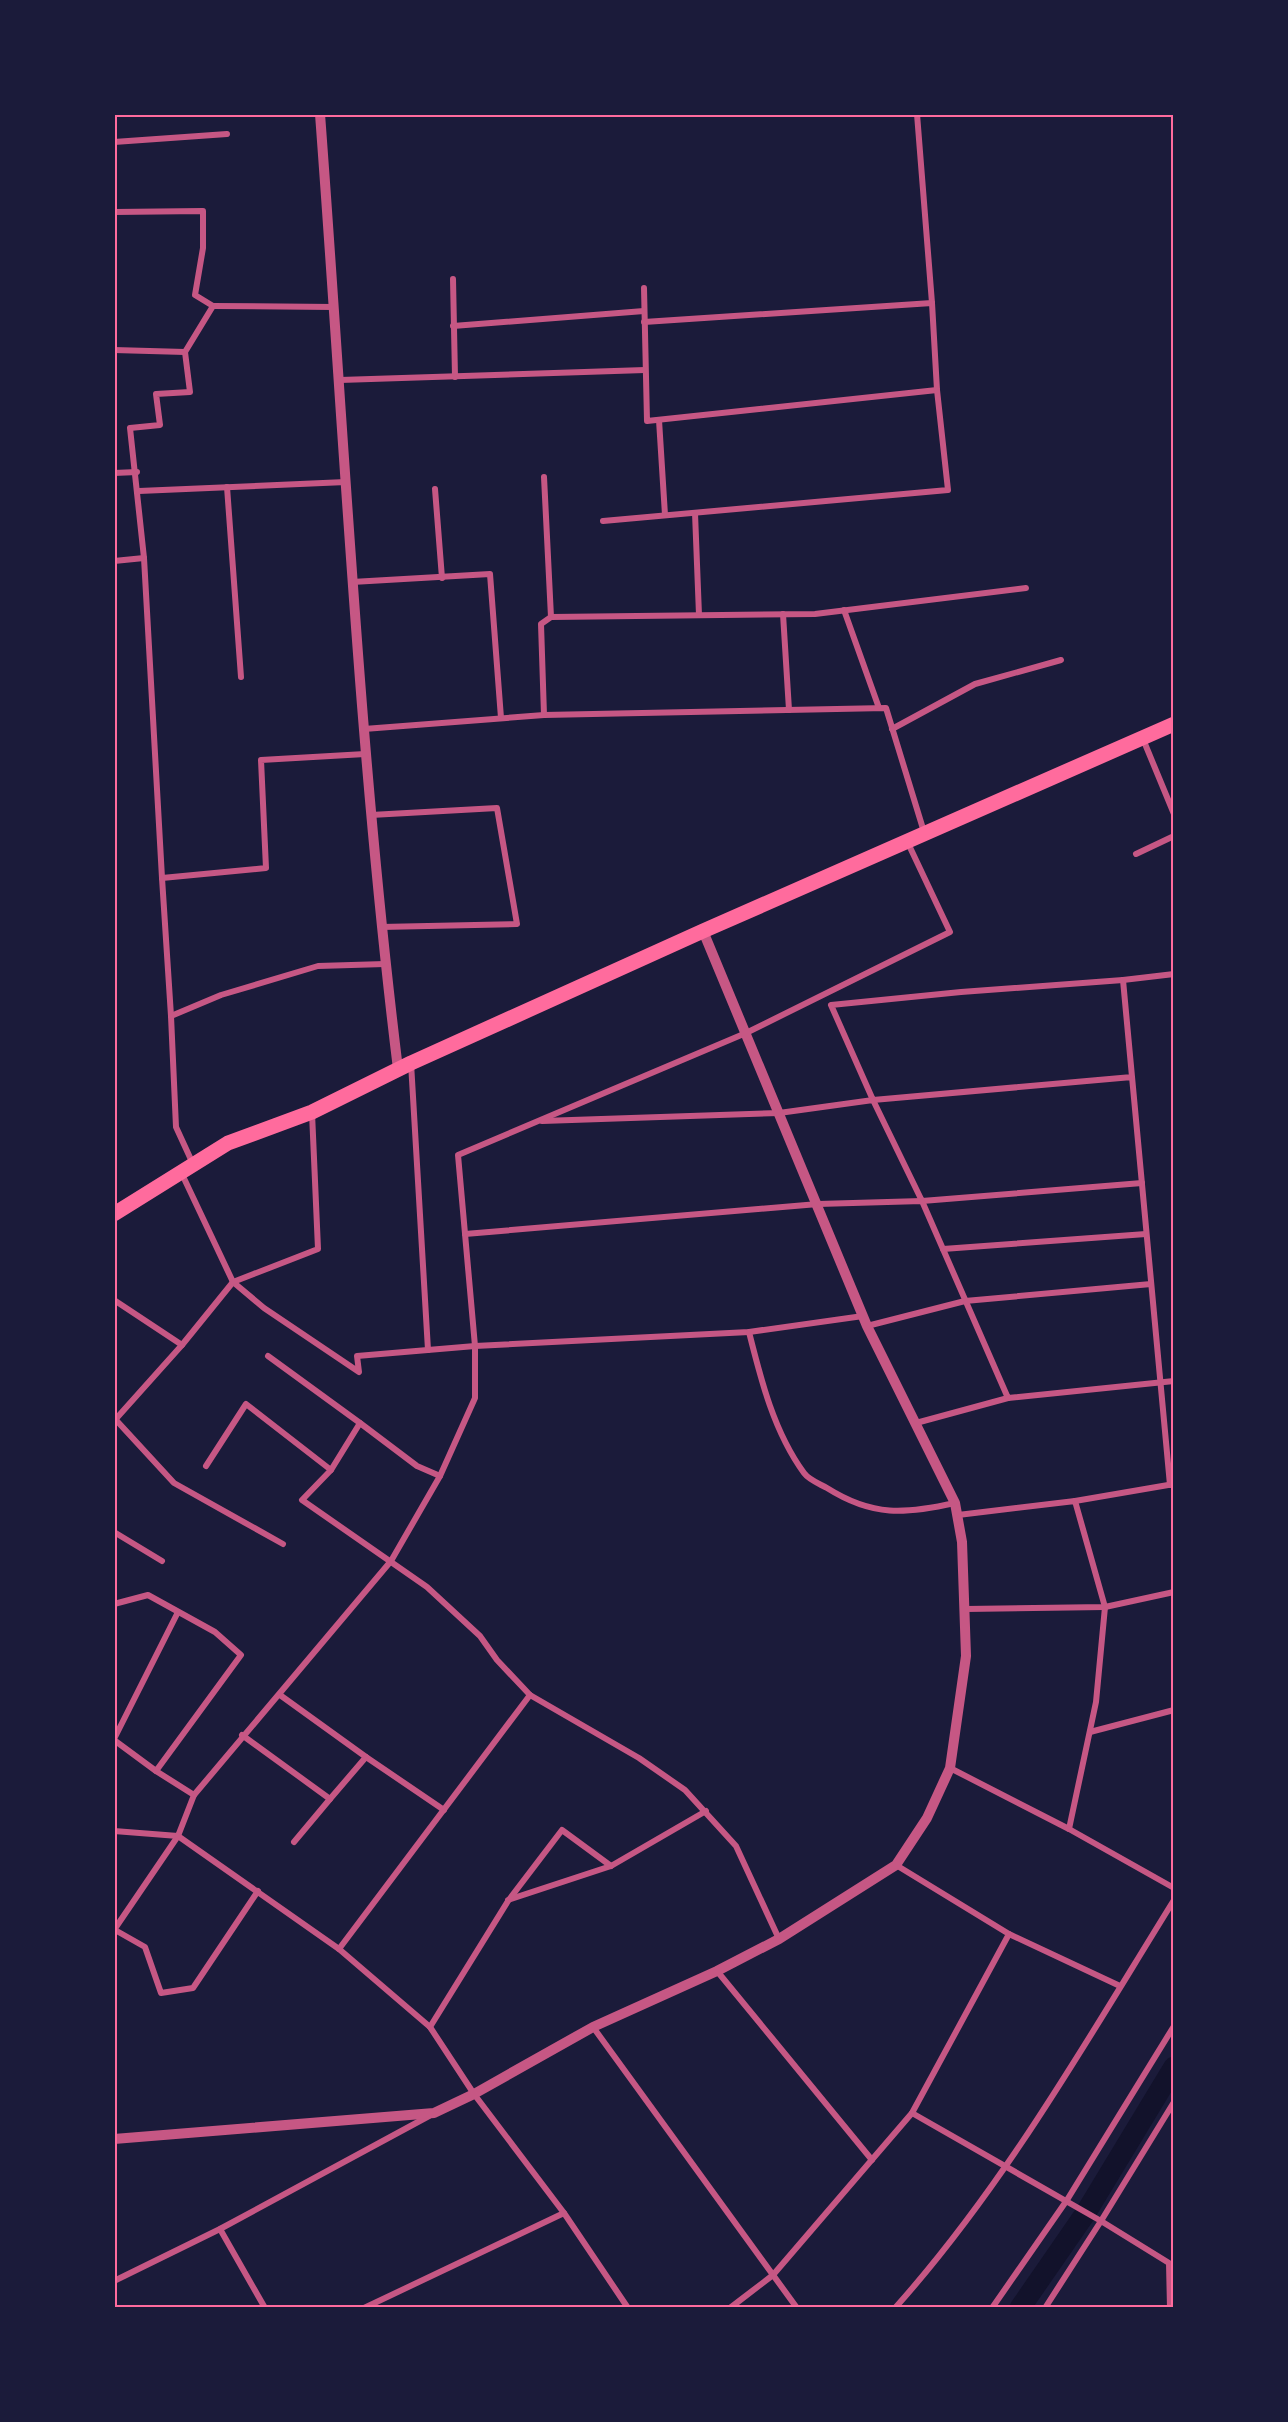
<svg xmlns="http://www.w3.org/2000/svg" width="1288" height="2422" font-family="'Varela Round',sans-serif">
	<rect width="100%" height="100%" fill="#1b1b3a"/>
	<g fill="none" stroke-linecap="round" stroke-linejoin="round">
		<path stroke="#12122b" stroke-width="21" d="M 1020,2308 L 1085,2214 L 1174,2067"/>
		<g stroke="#c65784" stroke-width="6">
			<path d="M 917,114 L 932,303"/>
			<path d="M 114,142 L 227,134"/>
			<path d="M 114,212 L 203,211 L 203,248 L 195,295 L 213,306 L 185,352 L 190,392 L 156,394 L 160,425 L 130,428 L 144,558 L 162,878"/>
			<path d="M 453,279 L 455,377"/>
			<path d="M 644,288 L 647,421 L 937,390"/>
			<path d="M 213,306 L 334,307"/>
			<path d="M 453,326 L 644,311"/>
			<path d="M 114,350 L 185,352"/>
			<path d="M 340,380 L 645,370"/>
			<path d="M 659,420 L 665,515"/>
			<path d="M 114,473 L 137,472"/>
			<path d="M 544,477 L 551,617"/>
			<path d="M 227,487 L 241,677"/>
			<path d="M 435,489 L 442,578"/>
			<path d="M 139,491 L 346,482"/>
			<path d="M 695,513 L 699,615"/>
			<path d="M 603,521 L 948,490 L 937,390 L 932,303 L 644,322"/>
			<path d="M 114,561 L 144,558"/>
			<path d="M 352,582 L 490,574 L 501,718"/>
			<path d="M 844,610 L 879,708"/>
			<path d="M 783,614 L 789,710"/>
			<path d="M 544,715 L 541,624 L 551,617 L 815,614 L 1026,588"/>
			<path d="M 364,729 L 544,715 L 886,708 L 924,832"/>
			<path d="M 892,729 L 975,684 L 1061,660"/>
			<path d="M 1143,739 L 1174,814"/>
			<path d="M 371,815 L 497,808 L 517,924 L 381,927"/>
			<path d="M 1136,854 L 1174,836"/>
			<path d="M 1123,980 L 1174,974"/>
			<path d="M 171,1016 L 162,878 L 266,868 L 261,760 L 365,754"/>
			<path d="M 411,1063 L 428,1350"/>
			<path d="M 1132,1077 L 873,1100 L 831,1005 L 961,992 L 1123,980 L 1170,1485"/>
			<path d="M 542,1121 L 779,1113 L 873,1100 L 922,1201 L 1142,1183"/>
			<path d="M 193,1164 L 176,1127 L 171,1016 L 221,995 L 318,966 L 385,964"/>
			<path d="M 181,1172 L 233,1282 L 264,1308 L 359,1372 L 357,1356 L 475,1346 L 749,1332 L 863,1316"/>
			<path d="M 465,1234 L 818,1204 L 922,1201 L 1008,1398 L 1174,1381"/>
			<path d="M 943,1249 L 1146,1234"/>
			<path d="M 114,1300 L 182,1345 L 114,1421"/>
			<path d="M 867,1326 L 965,1301 L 1151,1284"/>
			<path d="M 749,1332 C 761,1380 774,1432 804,1473 C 809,1480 820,1484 827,1488 C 873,1517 905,1514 955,1503"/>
			<path d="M 182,1345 L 233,1282 L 318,1249 L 312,1113"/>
			<path d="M 268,1356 L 360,1423"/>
			<path d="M 116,1420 L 174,1483 L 283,1544"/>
			<path d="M 916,1423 L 1008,1398"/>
			<path d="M 206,1466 L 246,1404 L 331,1470 L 302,1500 L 427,1587 L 480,1636 L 497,1660 L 530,1695 L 639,1758 L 685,1790 L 736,1846 L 779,1939"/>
			<path d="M 331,1470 L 360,1423 L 417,1466 L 440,1476"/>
			<path d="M 1075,1501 L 1174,1484"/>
			<path d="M 958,1515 L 1075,1501 L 1105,1607 L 1096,1702 L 1069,1829"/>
			<path d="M 114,1532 L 162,1561"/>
			<path d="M 114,1604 L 148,1595 L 215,1632 L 241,1655 L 156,1771 L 114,1740"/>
			<path d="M 966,1609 L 1105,1607 L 1174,1592"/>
			<path d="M 280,1695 L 366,1757 L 330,1799"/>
			<path d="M 1090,1732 L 1174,1710"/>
			<path d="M 242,1735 L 330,1799 L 294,1842"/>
			<path d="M 114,1739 L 178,1612"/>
			<path d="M 366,1757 L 444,1810"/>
			<path d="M 950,1768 L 1069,1829 L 1174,1888"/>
			<path d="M 194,1795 L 391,1561 L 440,1476 L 475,1398 L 475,1346 L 458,1155 L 746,1033 L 950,932 L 907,841"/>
			<path d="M 114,1831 L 178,1836 L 339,1949 L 430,2027 L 474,2094 L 564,2213 L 628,2308"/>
			<path d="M 508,1900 L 611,1866 L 706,1811"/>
			<path d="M 114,1930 L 178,1836 L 194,1795 L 156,1771"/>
			<path d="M 115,1930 L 145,1947 L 161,1993 L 193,1988 L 258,1891"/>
			<path d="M 1009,1934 L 1120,1986"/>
			<path d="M 339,1949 L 530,1695"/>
			<path d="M 717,1971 L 872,2160"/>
			<path d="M 430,2027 L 508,1901 L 562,1830 L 611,1866"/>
			<path d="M 593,2027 L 797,2308"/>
			<path d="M 912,2113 L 1101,2221 L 1174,2102"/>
			<path d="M 220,2229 L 265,2308"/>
			<path d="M 114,2281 L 220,2229 L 429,2116"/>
			<path d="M 364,2308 L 564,2213"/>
			<path d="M 730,2308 L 773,2275 L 912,2113 L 1009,1934 L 896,1865"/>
			<path d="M 895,2308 C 1005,2185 1087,2040 1174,1900"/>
			<path d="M 992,2308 L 1067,2200 L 1174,2026"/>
			<path d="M 1045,2308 L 1101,2221 L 1169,2263 L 1170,2308"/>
		</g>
		<g stroke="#c65784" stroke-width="10">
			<path d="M 320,114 C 344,433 359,752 398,1069"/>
			<path d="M 114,2139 L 434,2113 L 474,2094 L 593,2027 L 717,1971 L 779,1939 L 896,1865 L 927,1818 L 950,1768 L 966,1656 L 962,1542 L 955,1503 L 867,1326 L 703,931"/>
		</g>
		<path stroke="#ff6b9d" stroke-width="15" d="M 114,1214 L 228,1143 L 312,1112 L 411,1063 L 703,931 L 1174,724"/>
	</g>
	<rect width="1288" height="2422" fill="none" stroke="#1b1b3a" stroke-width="231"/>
	<rect x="116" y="116" width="1056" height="2190" fill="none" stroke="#ff6b9d" stroke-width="2"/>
</svg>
